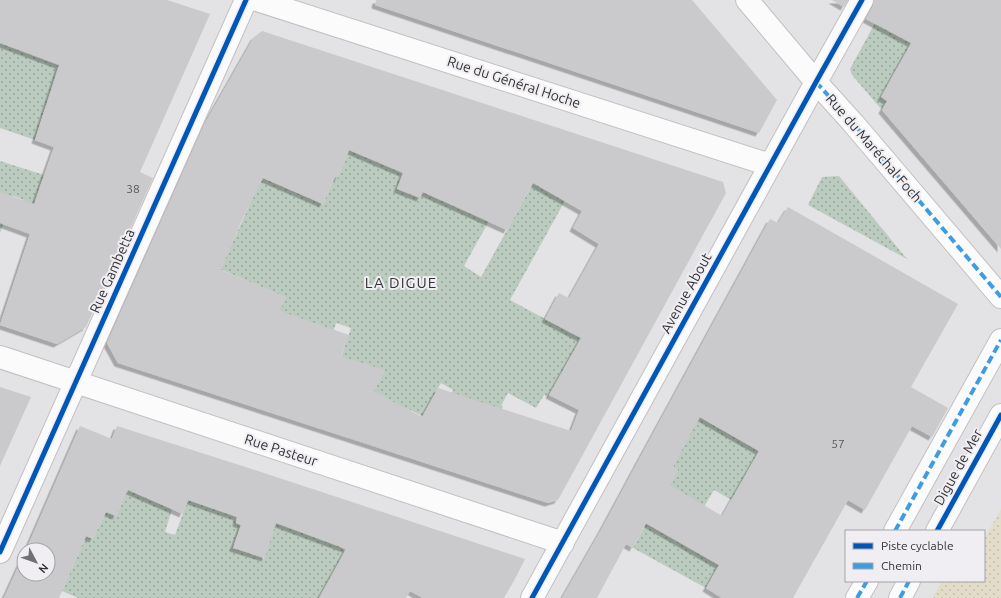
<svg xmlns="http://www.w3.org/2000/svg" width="1001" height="598" font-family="Ubuntu,sans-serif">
	<defs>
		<pattern id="grass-dots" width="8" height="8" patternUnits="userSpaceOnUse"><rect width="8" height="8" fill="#bccbbf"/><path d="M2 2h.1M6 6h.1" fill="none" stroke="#99a59c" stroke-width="1.8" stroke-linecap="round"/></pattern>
		<pattern id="sand-dots" width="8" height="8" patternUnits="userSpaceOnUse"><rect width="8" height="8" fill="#e2dcc9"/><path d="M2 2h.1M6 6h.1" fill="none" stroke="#c2bdad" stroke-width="1.8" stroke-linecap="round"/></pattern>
		<filter id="shadow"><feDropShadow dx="-3.5" dy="3.5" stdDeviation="0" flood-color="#0004"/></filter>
	</defs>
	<rect width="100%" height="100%" fill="#e3e2e4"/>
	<g fill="url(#grass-dots)">
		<path d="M 0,19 L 60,64 L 69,115 L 45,107 L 35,140 L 0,128 Z"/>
		<path d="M 911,22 L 924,29 L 903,66 L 899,64 L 881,97 L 887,101 L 882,110 L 852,75 L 850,69 L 875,23 L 902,38 Z"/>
		<path d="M 276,147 L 276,151 L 264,178 L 323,204 L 335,177 L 338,177 L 349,150 L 368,158 L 408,160 L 397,189 L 416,189 L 443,201 L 515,174 L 464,266 L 481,277 L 533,183 L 572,188 L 510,300 L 575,335 L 581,326 L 590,331 L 565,367 L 548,397 L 544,395 L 536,408 L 508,393 L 501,406 L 503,407 L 497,419 L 435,423 L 453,390 L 441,383 L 424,413 L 424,417 L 408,409 L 386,450 L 348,438 L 385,370 L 337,369 L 351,328 L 336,323 L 318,376 L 307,321 L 195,281 L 285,297 L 203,262 L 228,252 Z"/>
		<path d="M 0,161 L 44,175 L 39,188 L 31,234 L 14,228 L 24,200 L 13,196 L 0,233 Z"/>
		<path d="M 839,176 L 907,259 L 808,205 L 822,177 Z"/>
		<path d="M 699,417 L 759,451 L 746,474 L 765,485 L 751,511 L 714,490 L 696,520 L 668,488 L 678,470 L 673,466 Z"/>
		<path d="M 105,479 L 172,509 L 165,532 L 175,535 L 188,500 L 237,516 L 236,523 L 241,525 L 234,544 L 250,553 L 250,554 L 264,559 L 276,521 L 342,542 L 340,547 L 345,551 L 335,598 L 78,598 L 62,591 L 86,536 L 93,539 L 106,512 L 116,516 L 122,503 Z"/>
		<path d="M 646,524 L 719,565 L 706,588 L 633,548 Z"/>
	</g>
	<path fill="url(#sand-dots)" d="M 1001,509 L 1001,598 L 933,598 L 942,581 L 984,581 L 984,540 Z"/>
	<g fill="#cac9cb" fill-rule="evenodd" filter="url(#shadow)">
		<path d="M 0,0 L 167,0 L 210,14 L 140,172 L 153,178 L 86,327 L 57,344 L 0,325 L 30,234 L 0,223 L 0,192 L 34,204 L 54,147 L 35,140 L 59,65 L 0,43 Z"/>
		<path d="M 376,0 L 692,0 L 777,100 L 759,133 L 375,5 Z"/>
		<path d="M 832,0 L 848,0 L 844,7 Z"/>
		<path d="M 874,0 L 1001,0 L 1001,249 L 882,110 L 887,101 L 881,97 L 911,43 L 866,19 L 873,6 Z"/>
		<path d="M 262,31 L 723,182 L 726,193 L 558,500 L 548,503 L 118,363 L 107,343 L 204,125 L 254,37 ZM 349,150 L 403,173 L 397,189 L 420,198 L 423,192 L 507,230 L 533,183 L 582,211 L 573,228 L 599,244 L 569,298 L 559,293 L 545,319 L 581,338 L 549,395 L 579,410 L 571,431 L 438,388 L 422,417 L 374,391 L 385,370 L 341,356 L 349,335 L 280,311 L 286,297 L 221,270 L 240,224 L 263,178 L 323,204 L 335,177 L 338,178 Z"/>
		<path d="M 788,207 L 958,304 L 911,387 L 948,408 L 932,437 L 912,426 L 865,510 L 848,500 L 793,598 L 722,598 L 706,588 L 719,565 L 646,523 L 633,548 L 626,544 L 597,598 L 562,598 L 601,530 L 642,454 L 770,219 L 778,223 ZM 700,417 L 759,451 L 722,516 L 670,485 L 678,470 L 673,466 Z"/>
		<path d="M 0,387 L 31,397 L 0,466 Z"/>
		<path d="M 80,426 L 112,439 L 117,426 L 258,471 L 525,559 L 515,579 L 504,598 L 423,598 L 410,591 L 406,598 L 319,598 L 346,549 L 276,523 L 265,558 L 233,548 L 241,525 L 236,523 L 237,517 L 188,500 L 183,514 L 128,490 L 116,516 L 106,512 L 93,539 L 86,536 L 59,598 L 4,598 L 24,554 L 24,574 L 48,574 L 48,550 L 26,550 Z"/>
	</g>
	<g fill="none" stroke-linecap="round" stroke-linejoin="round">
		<defs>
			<g id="minor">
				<path d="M 257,0 L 770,165"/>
				<path d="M 747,0 L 816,82 L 853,123 L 1001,297"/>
				<path d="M 0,357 L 563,543"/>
				<path d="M 895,531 L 1001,340"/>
				<path d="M 937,531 L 1001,415"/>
				<path d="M 0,552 L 246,0"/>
				<path d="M 532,598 L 816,82 L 862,0"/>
				<path d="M 857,598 L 867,581"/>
				<path d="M 900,598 L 909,581"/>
			</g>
		</defs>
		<use href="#minor" stroke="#c2c0c2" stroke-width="24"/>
		<use href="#minor" stroke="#fbfbfb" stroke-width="22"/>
		<g stroke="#3e9de2" stroke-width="4" stroke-dasharray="8 4" stroke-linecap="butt">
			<path d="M 816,82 L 853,123 L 1001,297"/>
			<path d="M 895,531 L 1001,340"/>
			<path d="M 857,598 L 867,581"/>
			<path d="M 900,598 L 909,581"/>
		</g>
		<defs>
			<g id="cycleway">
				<path d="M 937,531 L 1001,415"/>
				<path d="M 0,552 L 246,0"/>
				<path d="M 532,598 L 816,82 L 862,0"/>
			</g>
		</defs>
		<use href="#cycleway" stroke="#f0eef3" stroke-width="8"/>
		<use href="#cycleway" stroke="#0057b8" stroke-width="5"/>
	</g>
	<g text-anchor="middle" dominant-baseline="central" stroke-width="4" stroke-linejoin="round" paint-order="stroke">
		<g font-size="12" fill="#5a585a">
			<text x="133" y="188">38</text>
			<text x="838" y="443">57</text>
		</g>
		<g font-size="14" fill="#333234" stroke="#f0eef3">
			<text transform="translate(514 82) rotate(18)">Rue du Général Hoche</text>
			<text transform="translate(874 148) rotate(49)">Rue du Maréchal Foch</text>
			<text transform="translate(112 271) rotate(-66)">Rue Gambetta</text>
			<text transform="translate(686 293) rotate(-61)">Avenue About</text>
			<text transform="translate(281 450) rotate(18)">Rue Pasteur</text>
			<text transform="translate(958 467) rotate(-61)">Digue de Mer</text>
		</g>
		<g font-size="15" letter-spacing="1" fill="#333234" stroke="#f0eef3">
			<text x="401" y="282">LA DIGUE</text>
		</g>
	</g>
	<rect x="845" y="530" width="140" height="52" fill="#f0eef3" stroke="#a4a3a7"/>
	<rect x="853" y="543" width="20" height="6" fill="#0057b8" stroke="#a4a3a7"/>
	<text x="881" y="550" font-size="12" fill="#333234">Piste cyclable</text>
	<rect x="853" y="563" width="20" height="6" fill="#3e9de2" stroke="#a4a3a7"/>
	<text x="881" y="570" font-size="12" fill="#333234">Chemin</text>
	<g transform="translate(36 562) rotate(131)"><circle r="19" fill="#f0eef3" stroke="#a4a3a7"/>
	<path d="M0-3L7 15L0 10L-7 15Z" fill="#717072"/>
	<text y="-6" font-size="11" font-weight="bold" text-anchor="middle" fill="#333234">N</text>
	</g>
</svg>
